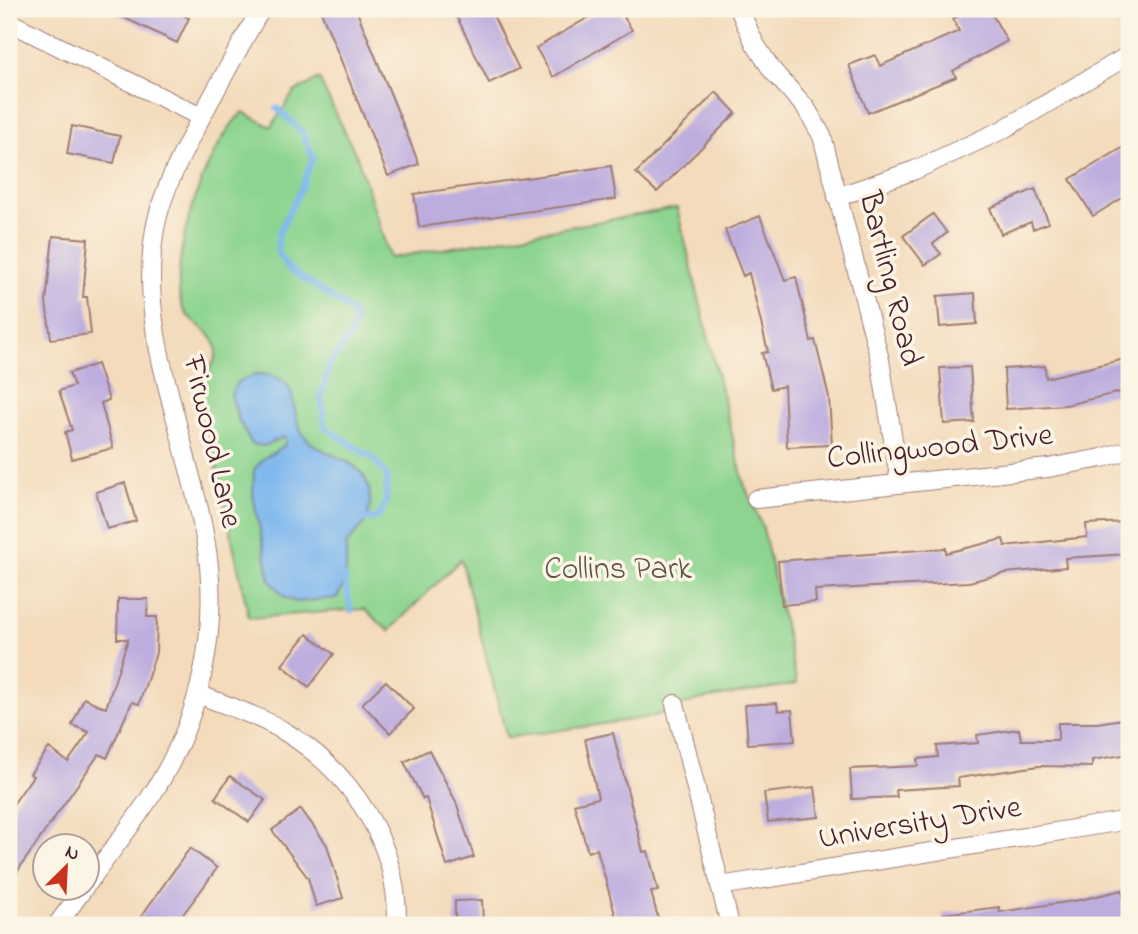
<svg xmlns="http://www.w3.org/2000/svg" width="1138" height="934" font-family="'Indie Flower',sans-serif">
	<rect width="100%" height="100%" fill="#fcf5e5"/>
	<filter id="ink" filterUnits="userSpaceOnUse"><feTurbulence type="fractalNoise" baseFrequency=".0143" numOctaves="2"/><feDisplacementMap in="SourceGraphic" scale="14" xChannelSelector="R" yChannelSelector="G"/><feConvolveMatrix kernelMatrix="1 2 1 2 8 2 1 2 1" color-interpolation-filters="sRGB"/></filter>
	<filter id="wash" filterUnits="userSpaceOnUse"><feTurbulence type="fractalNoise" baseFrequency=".00686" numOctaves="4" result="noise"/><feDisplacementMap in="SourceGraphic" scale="28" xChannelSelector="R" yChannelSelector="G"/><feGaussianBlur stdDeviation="1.57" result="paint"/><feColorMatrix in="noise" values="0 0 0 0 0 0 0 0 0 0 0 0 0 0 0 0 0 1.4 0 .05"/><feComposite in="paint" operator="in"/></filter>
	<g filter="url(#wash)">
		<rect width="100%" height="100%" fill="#f3dbbc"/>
		<path fill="#8cd48f" stroke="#6b7a5d" stroke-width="2" d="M 319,79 L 358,159 L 390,258 L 677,208 L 744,484 L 763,528 L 797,684 L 697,700 L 651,717 L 507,738 L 461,559 L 389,631 L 364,609 L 249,618 L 201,396 C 201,391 202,385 203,380 C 208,368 219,361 216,346 C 212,330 187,322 182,306 C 167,258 207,144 243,112 L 271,127 L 294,92 Z"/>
		<path fill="#7db7ee" stroke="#646b8c" stroke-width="2" d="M 256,374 C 306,376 285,405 303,434 C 317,456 358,456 367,483 C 372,496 371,515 363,525 C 357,533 350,538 346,546 C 346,566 349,582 336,598 L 296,602 L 284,597 L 270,580 L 253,496 L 254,470 L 263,459 L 284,446 L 286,440 L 284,437 L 264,446 L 252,444 L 239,421 L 231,395 L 237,382 Z"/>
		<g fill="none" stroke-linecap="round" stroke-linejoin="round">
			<g stroke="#7db7ee" stroke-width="6">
				<path d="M 277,108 L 302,132 L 313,158 L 300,191 L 279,232 L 277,252 L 288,268 L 350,310 L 355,323 L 350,336 L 329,365 L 321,397 L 325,427 L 375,460 L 387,476 L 386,502 L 379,517 L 358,521"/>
				<path d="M 344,576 L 351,611"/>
			</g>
		</g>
		<g id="blocks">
			<g fill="#bdaddf">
				<path d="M 106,9 L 170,9 L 189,18 L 177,43 Z"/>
				<path d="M 320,9 L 356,9 L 419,164 L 388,176 Z"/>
				<path d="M 453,9 L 490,9 L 519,69 L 489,83 Z"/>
				<path d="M 603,9 L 619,9 L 632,30 L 553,77 L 536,48 Z"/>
				<path d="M 972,9 L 989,9 L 1007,41 L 953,71 L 956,77 L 868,113 L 849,65 L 875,55 L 880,66 L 959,31 L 953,19 Z"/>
				<path d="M 716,92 L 736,113 L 657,192 L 636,173 Z"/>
				<path d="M 72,126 L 120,136 L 114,163 L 67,154 Z"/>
				<path d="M 1129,144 L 1129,194 L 1093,216 L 1070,179 Z"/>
				<path d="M 611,166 L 616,199 L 419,227 L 414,194 Z"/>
				<path d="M 1035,189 L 1049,223 L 1033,229 L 1031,222 L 1001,234 L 990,208 Z"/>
				<path d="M 933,214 L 947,233 L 933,244 L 941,254 L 925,265 L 903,236 Z"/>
				<path d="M 760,216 L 785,280 L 796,277 L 811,341 L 815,340 L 829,397 L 832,445 L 787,447 L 784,386 L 771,389 L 762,353 L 768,352 L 749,273 L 743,276 L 725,230 Z"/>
				<path d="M 53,236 L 88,239 L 83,297 L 87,297 L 91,334 L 51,339 L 46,302 Z"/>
				<path d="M 975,293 L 977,324 L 940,327 L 937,296 Z"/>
				<path d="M 1129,358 L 1129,390 L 1066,405 L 1006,409 L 1004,369 L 1045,366 L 1046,378 Z"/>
				<path d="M 97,364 L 109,400 L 101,403 L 113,448 L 72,459 L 65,432 L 72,430 L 59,391 L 74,386 L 69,373 Z"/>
				<path d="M 970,367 L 974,422 L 944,424 L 940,368 Z"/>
				<path d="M 125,483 L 136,521 L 107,529 L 96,492 Z"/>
				<path d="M 1125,522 L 1128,554 L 1065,558 L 1066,567 L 1005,573 L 969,582 L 815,590 L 816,602 L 782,605 L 778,561 L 946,548 L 946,553 L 1003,539 L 1005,546 L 1087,537 L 1086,524 Z"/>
				<path d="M 118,599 L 148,599 L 147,617 L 157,617 L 156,653 L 139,704 L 132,702 L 107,758 L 99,754 L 9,883 L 9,810 L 33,776 L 30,774 L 49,748 L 68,762 L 89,732 L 72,725 L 84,698 L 106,708 L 128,639 L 117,639 Z"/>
				<path d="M 307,634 L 334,654 L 309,687 L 282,665 Z"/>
				<path d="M 386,681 L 414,709 L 390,733 L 362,704 Z"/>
				<path d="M 777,703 L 778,711 L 792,710 L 795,741 L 748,744 L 745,705 Z"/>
				<path d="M 1129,718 L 1129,754 L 1092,760 L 1092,767 L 1039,766 L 958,778 L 959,786 L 896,790 L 897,797 L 852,799 L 850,769 L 918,766 L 917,759 L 938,757 L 937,746 L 978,743 L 977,735 L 1019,729 L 1021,740 L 1058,740 L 1058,723 L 1097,723 Z"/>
				<path d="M 613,733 L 643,852 L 648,851 L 658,891 L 651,892 L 660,925 L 618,925 L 597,849 L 588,852 L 574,804 L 598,798 L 585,739 Z"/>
				<path d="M 429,750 L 456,802 L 474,857 L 447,866 L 426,798 L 423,799 L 404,762 Z"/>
				<path d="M 230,776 L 265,800 L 249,822 L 215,798 Z"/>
				<path d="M 815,787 L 819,817 L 768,822 L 764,793 Z"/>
				<path d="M 301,809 L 327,845 L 343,898 L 316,906 L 308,878 L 272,830 Z"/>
				<path d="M 190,848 L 217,868 L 205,885 L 175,925 L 135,925 Z"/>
				<path d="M 1122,890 L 1129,925 L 1110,925 L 1109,922 L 1094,925 L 944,925 L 943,914 L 999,907 L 1000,912 L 1080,900 Z"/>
				<path d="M 482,900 L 483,925 L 455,925 L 455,901 Z"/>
			</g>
		</g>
	</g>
	<g filter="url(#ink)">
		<use href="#blocks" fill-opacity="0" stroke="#9e7d74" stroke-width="2"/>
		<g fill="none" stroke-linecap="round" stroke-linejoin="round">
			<defs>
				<g id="street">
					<path d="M 739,9 L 755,44 L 772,70 L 806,108 L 822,136 L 880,360 L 900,483"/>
					<path d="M 9,22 L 201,117"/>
					<path d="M 837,197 L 915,170 L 1002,130 L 1129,55"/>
					<path d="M 756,499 L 1048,468 L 1102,458 L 1129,450"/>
					<path d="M 198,694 C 227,706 260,716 287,733 C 354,775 399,845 397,925"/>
					<path d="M 675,704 L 730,925"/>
					<path d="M 88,883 C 112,849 140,816 161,780 C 199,715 216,640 209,566 C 204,520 190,475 179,431 C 162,367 145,310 153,243 C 157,201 178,162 197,125 C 218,86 239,47 261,9"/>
					<path d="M 720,886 L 1129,820"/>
					<path d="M 57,925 L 84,888"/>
				</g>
			</defs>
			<use href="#street" stroke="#9e7d74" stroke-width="20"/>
			<use href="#street" stroke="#fff" stroke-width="18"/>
		</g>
	</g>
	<g text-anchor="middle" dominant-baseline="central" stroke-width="7" stroke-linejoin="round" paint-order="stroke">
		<g font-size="32" fill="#4a1f2b" stroke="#fcf5e5">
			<text transform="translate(889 279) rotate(76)">Bartling Road</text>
			<text transform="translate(211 442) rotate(77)">Firwood Lane</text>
			<text transform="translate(940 448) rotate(-6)">Collingwood Drive</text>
			<text transform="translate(920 824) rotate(-9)">University Drive</text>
		</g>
		<g font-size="32" fill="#5e5549" stroke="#fcf5e5">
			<text x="618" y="570">Collins Park</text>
		</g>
	</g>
	<rect width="1138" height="934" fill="none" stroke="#fcf5e5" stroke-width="35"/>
	<g transform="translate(66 867) rotate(24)"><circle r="33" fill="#fcf5e5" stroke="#b59f9b" stroke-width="2"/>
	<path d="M0-5L12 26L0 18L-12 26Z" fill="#c8321e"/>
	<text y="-10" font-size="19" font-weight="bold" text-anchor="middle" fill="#4a1f2b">N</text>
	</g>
</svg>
